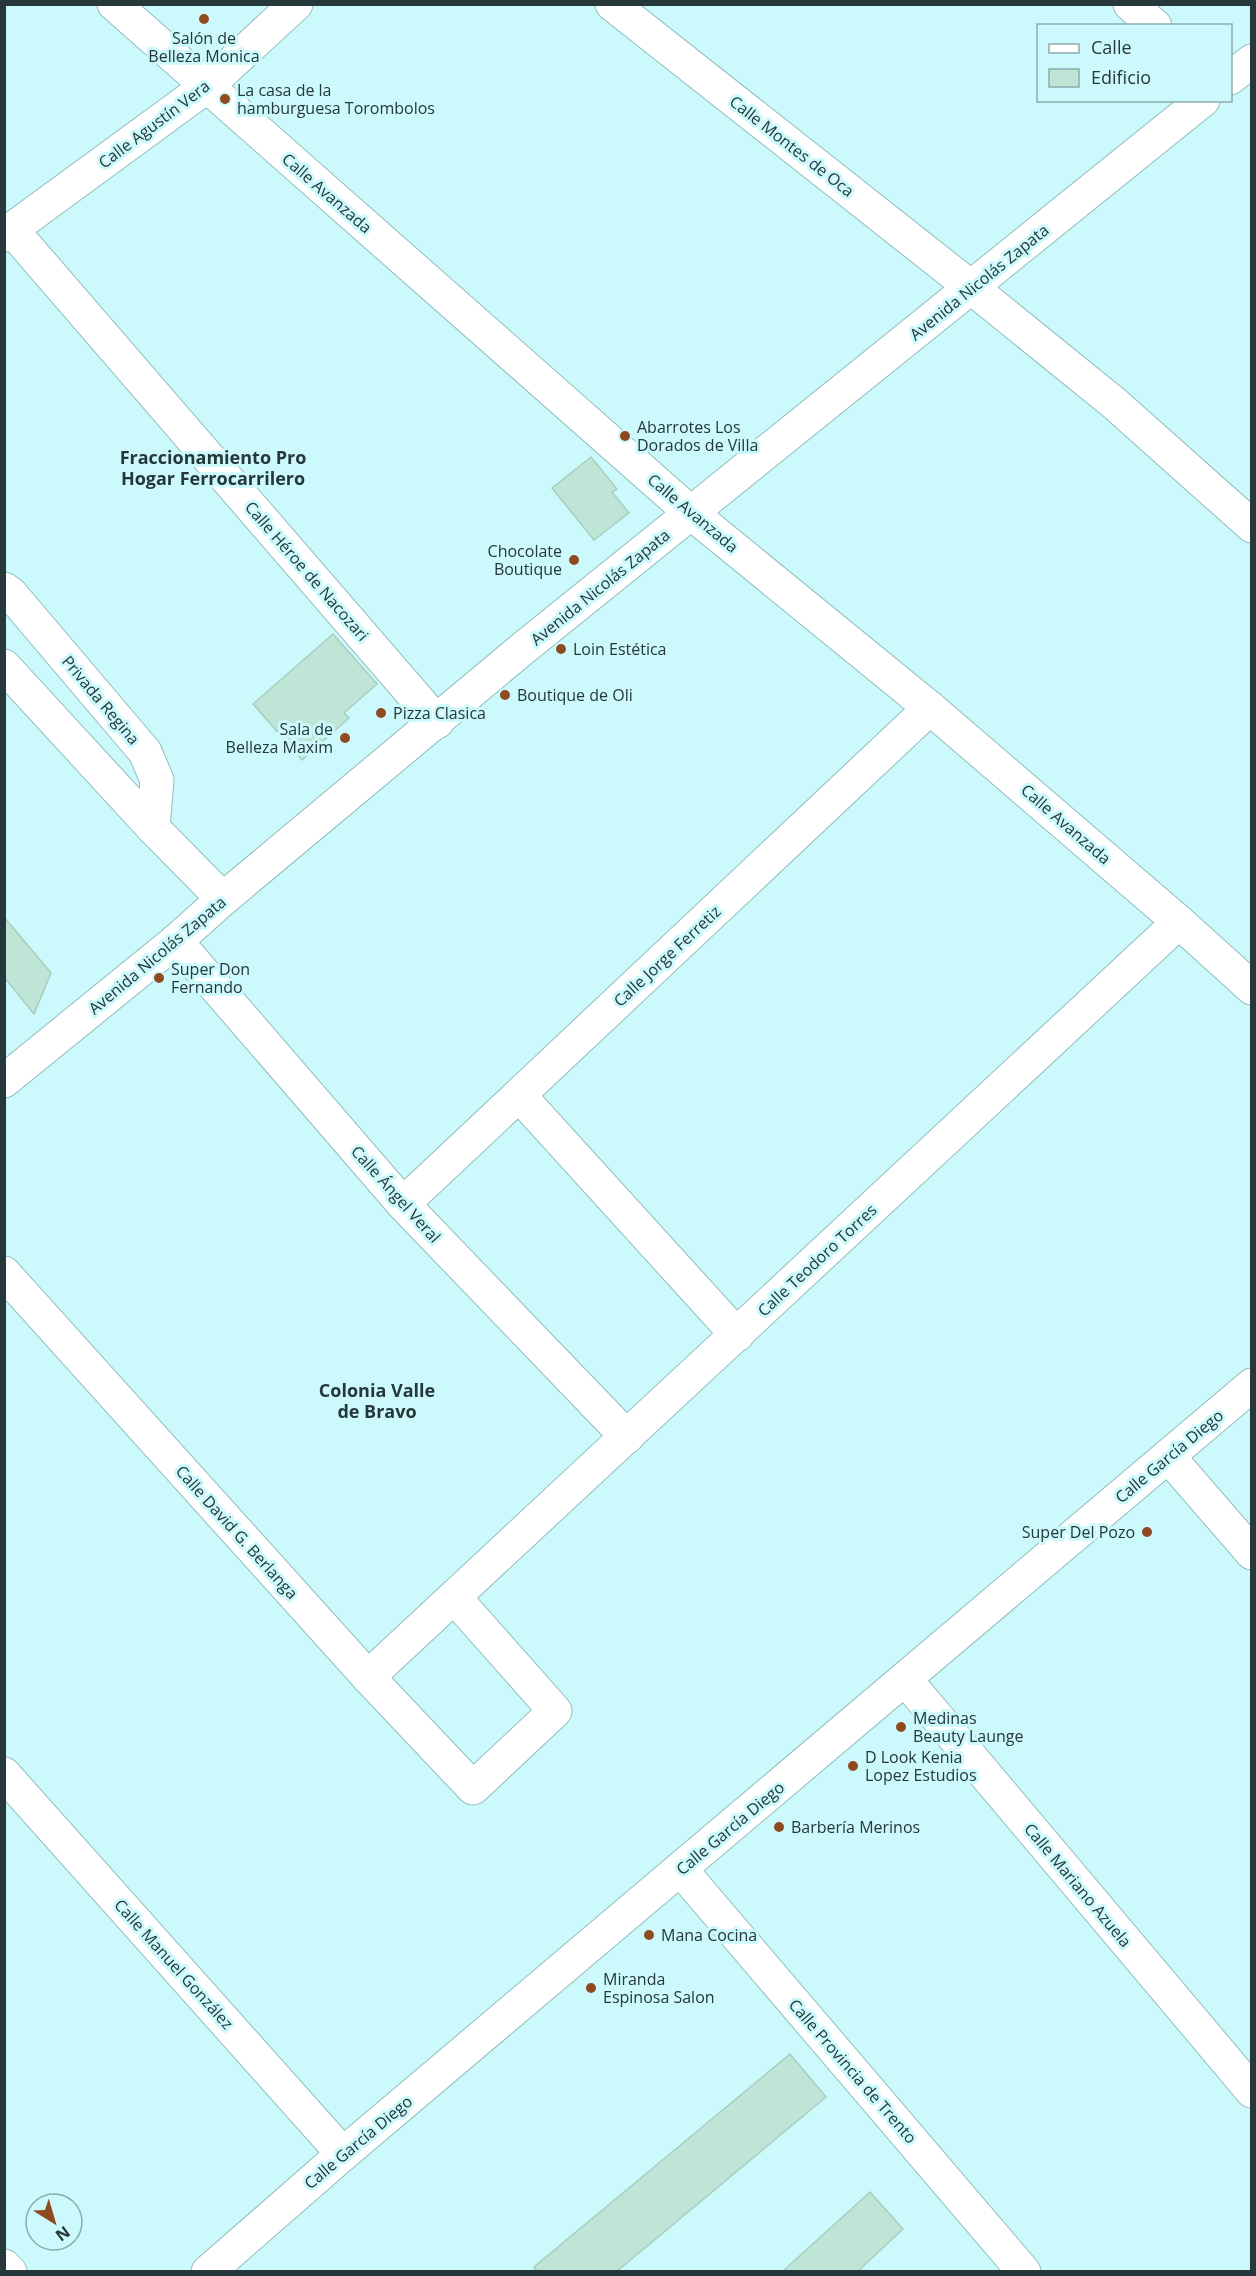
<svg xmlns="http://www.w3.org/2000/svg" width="1256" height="2276" font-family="'Open Sans',sans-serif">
	<rect width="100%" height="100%" fill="#ccf9fc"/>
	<g fill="#bee5d6" stroke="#a7cebf" stroke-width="1.5">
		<path d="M 591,457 L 617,489 L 612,492 L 629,513 L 594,540 L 552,488 Z"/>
		<path d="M 333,634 L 377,684 L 344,713 L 349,718 L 302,760 L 253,704 Z"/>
		<path d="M 4,917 L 51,973 L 34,1014 L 4,977 Z"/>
		<path d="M 790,2054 L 826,2097 L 616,2272 L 537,2272 L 534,2267 Z"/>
		<path d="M 870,2192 L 903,2229 L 857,2272 L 782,2272 Z"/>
	</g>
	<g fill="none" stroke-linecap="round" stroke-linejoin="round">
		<defs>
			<g id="street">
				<path d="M 114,4 L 691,513 L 930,708 L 1179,922 L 1252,988"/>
				<path d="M 612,4 L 972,288 L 1114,403 L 1252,526"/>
				<path d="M 1130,4 L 1155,26"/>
				<path d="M 12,230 L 437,722"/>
				<path d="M 4,235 L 206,87 L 296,4"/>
				<path d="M 4,589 L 11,594 L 145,752 L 157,780 L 153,828"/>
				<path d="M 4,666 L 153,828 L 223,899"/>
				<path d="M 176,941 L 403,1204 L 627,1437"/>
				<path d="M 519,1095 L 737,1335"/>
				<path d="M 403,1204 L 930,708"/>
				<path d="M 4,1273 L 368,1677 L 473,1788 L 555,1711 L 454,1597"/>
				<path d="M 1168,1456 L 1252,1553"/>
				<path d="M 368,1677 L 1179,922"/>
				<path d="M 905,1679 L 1252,2091"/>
				<path d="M 4,1774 L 343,2154"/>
				<path d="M 681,1870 L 1024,2272"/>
				<path d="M 4,2266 L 10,2272"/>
			</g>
			<g id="secondary">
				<path d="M 1230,78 L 1252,61"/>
				<path d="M 4,1081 L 176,941 L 223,899 L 521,650 L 1203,100"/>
				<path d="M 208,2272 L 343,2154 L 1252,1385"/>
			</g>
		</defs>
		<use href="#street" stroke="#92bdbf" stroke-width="35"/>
		<use href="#secondary" stroke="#92bdbf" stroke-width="35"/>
		<use href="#street" stroke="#fff" stroke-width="33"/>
		<use href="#secondary" stroke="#fff" stroke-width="33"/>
	</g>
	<g fill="#904a22" stroke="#ccf9fc" stroke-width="2">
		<circle cx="204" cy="19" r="6"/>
		<circle cx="225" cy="99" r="6"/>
		<circle cx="625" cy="436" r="6"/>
		<circle cx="574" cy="560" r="6"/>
		<circle cx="561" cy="649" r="6"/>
		<circle cx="505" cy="695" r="6"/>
		<circle cx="381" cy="713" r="6"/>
		<circle cx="345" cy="738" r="6"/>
		<circle cx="159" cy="978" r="6"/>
		<circle cx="1147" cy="1532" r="6"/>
		<circle cx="901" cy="1727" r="6"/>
		<circle cx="853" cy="1766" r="6"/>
		<circle cx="779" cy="1827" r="6"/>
		<circle cx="649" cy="1935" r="6"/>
		<circle cx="591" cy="1988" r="6"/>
	</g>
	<g text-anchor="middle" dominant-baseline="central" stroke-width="6" stroke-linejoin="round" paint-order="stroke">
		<g font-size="16" fill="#263839" stroke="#ccf9fc" text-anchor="start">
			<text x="204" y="38" text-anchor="middle">Salón de<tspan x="204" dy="18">Belleza Monica</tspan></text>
			<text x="237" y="90">La casa de la<tspan x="237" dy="18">hamburguesa Torombolos</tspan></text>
			<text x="637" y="427">Abarrotes Los<tspan x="637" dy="18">Dorados de Villa</tspan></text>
			<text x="562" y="551" text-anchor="end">Chocolate<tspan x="562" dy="18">Boutique</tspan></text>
			<text x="573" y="649">Loin Estética</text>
			<text x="517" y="695">Boutique de Oli</text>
			<text x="393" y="713">Pizza Clasica</text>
			<text x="333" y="729" text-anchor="end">Sala de<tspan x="333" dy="18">Belleza Maxim</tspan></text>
			<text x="171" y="969">Super Don<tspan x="171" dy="18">Fernando</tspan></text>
			<text x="1135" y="1532" text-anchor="end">Super Del Pozo</text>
			<text x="913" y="1718">Medinas<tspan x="913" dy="18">Beauty Launge</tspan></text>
			<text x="865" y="1757">D Look Kenia<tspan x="865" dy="18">Lopez Estudios</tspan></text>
			<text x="791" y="1827">Barbería Merinos</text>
			<text x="661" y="1935">Mana Cocina</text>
			<text x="603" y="1979">Miranda<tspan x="603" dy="18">Espinosa Salon</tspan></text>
		</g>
		<g font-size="16" fill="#263839" stroke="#ccf9fc">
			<text transform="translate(154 124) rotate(-37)">Calle Agustín Vera</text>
			<text transform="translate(792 146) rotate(38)">Calle Montes de Oca</text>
			<text transform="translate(327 193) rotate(41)">Calle Avanzada</text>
			<text transform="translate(979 282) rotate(-39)">Avenida Nicolás Zapata</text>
			<text transform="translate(693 513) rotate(40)">Calle Avanzada</text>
			<text transform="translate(307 571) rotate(49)">Calle Héroe de Nacozari</text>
			<text transform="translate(600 587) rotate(-39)">Avenida Nicolás Zapata</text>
			<text transform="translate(101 700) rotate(50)">Privada Regina</text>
			<text transform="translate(1066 824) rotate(41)">Calle Avanzada</text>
			<text transform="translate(157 955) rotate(-40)">Avenida Nicolás Zapata</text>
			<text transform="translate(667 956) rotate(-43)">Calle Jorge Ferretiz</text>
			<text transform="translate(396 1194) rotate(48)">Calle Ángel Veral</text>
			<text transform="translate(817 1260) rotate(-43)">Calle Teodoro Torres</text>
			<text transform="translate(1169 1456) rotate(-40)">Calle García Diego</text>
			<text transform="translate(237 1532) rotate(48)">Calle David G. Berlanga</text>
			<text transform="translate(730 1828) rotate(-40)">Calle García Diego</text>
			<text transform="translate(1078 1885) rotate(50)">Calle Mariano Azuela</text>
			<text transform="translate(174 1964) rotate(48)">Calle Manuel González</text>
			<text transform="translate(853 2071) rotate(49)">Calle Provincia de Trento</text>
			<text transform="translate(358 2142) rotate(-40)">Calle García Diego</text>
		</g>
		<g font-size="18" font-weight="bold" fill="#263839" stroke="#ccf9fc">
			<text x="213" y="457">Fraccionamiento Pro<tspan x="213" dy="21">Hogar Ferrocarrilero</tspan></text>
			<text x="377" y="1390">Colonia Valle<tspan x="377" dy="21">de Bravo</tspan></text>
		</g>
	</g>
	<rect width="1256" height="2276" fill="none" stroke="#263839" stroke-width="12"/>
	<rect x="1037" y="24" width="195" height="78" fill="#ccf9fc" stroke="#8aacae" stroke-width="1.5"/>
	<rect x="1049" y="44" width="30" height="9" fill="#ffffff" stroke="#8aacae" stroke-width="1.5"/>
	<text x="1091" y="54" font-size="18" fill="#263839">Calle</text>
	<rect x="1049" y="69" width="30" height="18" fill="#bee5d6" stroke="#8aacae" stroke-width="1.5"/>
	<text x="1091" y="84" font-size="18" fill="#263839">Edificio</text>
	<g transform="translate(54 2222) rotate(143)"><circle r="28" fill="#ccf9fc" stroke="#8aacae" stroke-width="1.5"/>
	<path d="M0-4.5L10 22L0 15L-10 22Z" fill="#904a22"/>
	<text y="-9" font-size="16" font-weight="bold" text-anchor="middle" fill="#263839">N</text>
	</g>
</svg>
